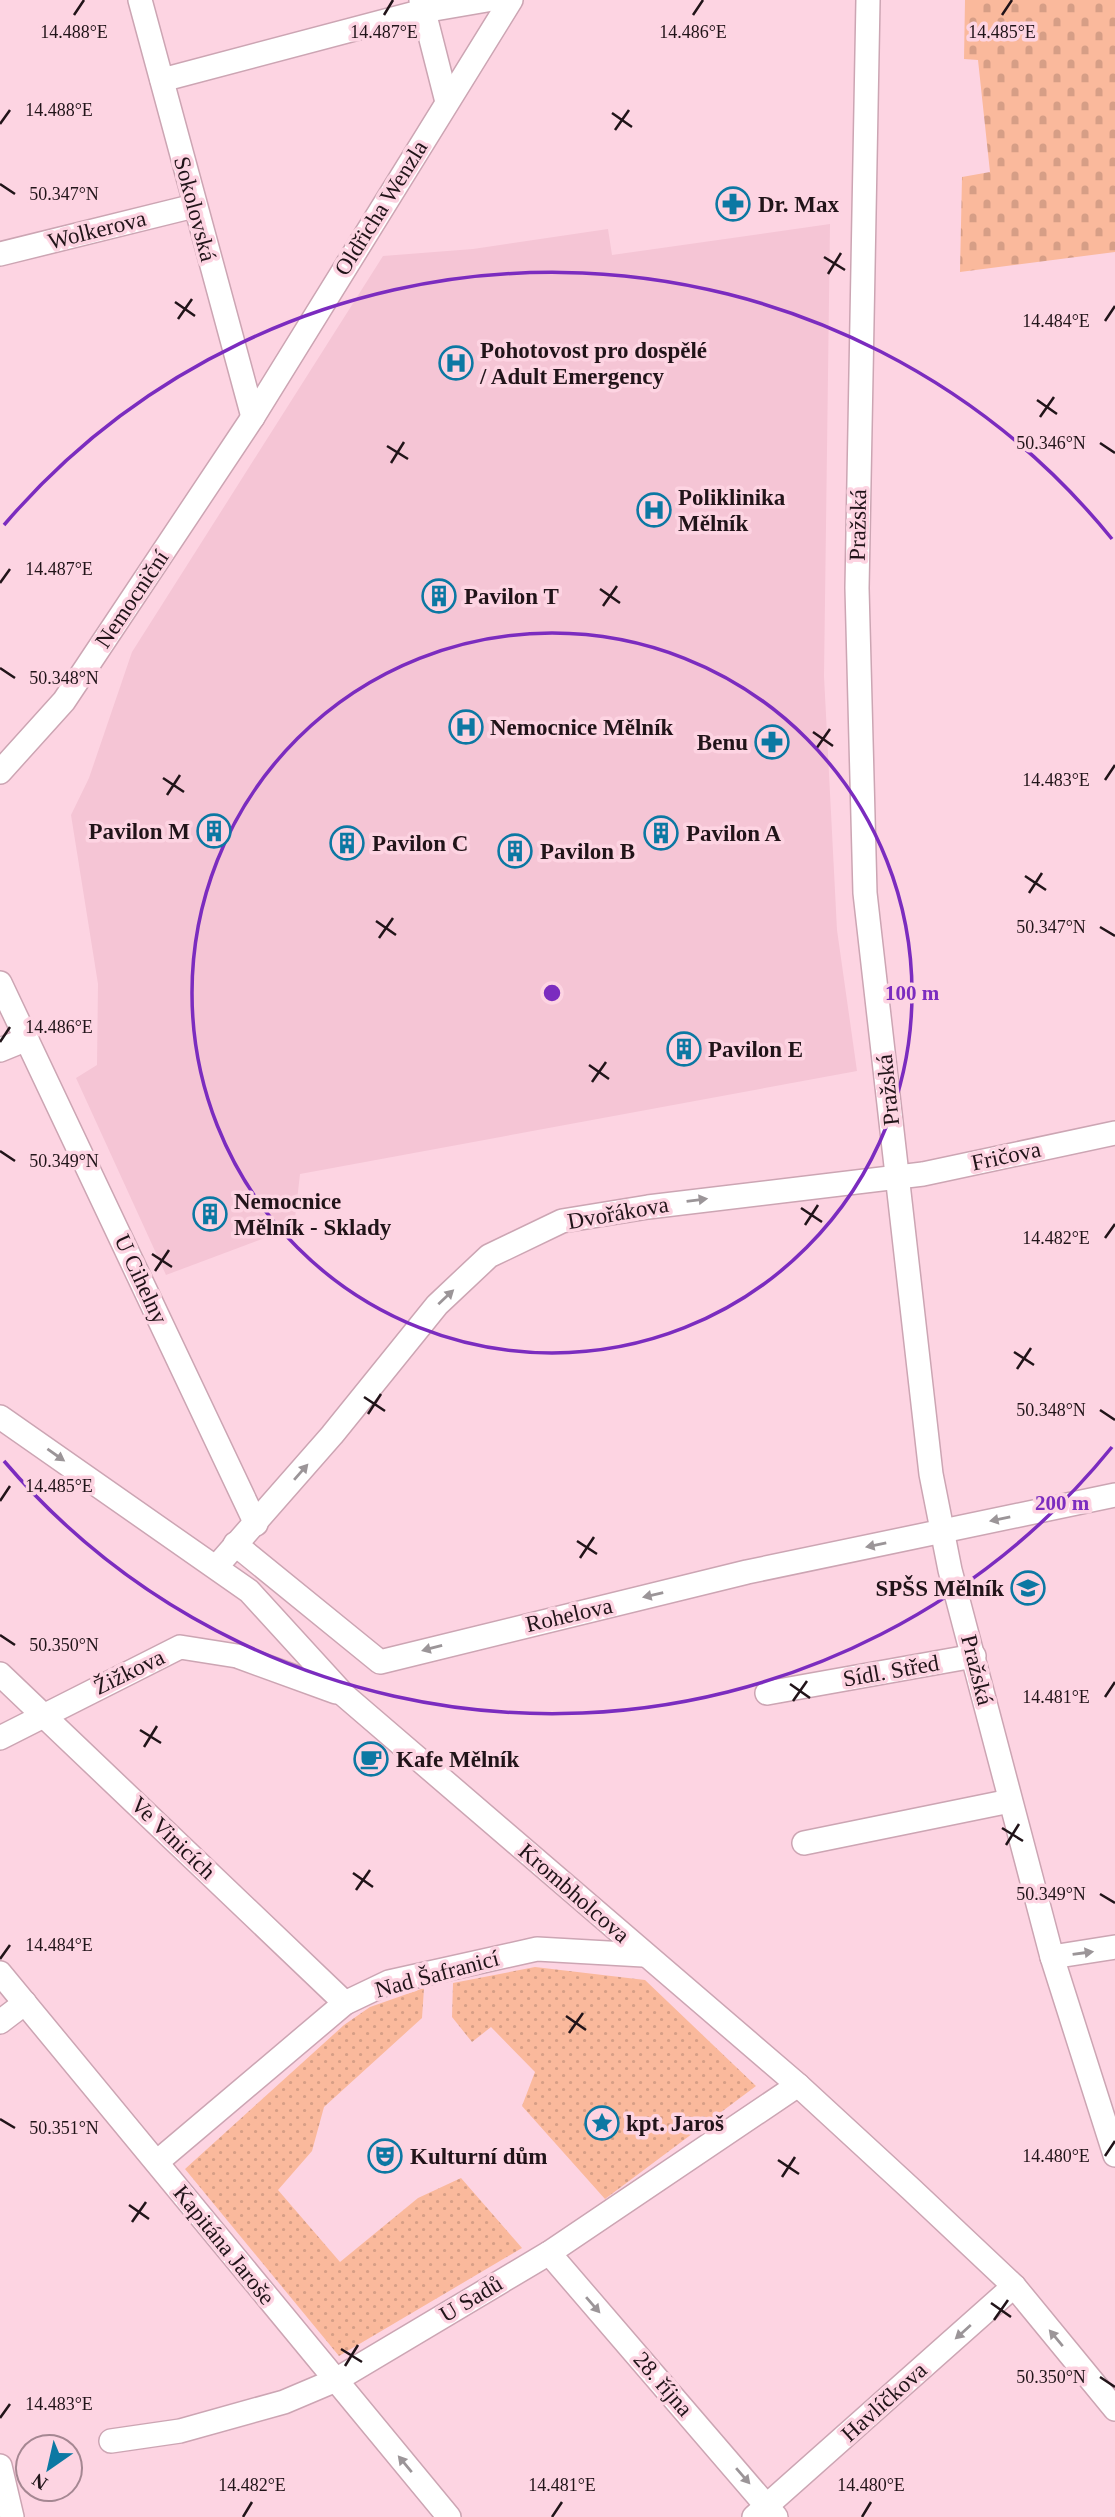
<svg xmlns="http://www.w3.org/2000/svg" width="1115" height="2517" font-family="Georgia,serif">
	<defs>
		<pattern id="cemetery-stones" width="16" height="16" patternUnits="userSpaceOnUse" patternTransform="scale(1.75)"><rect width="16" height="16" fill="#fab99c"/><path d="M2 7V4a2 2 0 0 1 4 0v3zM10 15v-3a2 2 0 0 1 4 0v3z" fill="#d69e86"/></pattern>
		<pattern id="park-dots" width="8" height="8" patternUnits="userSpaceOnUse" patternTransform="scale(1.75)"><rect width="8" height="8" fill="#fab99c"/><path d="M2 2h.1M6 6h.1" fill="none" stroke="#d69e86" stroke-width="1.8" stroke-linecap="round"/></pattern>
	</defs>
	<rect width="100%" height="100%" fill="#fdd4e2"/>
	<path fill="#f5c5d5" d="M 830,224 L 824,676 L 837,930 L 857,1071 L 300,1174 L 294,1227 L 166,1275 L 76,1078 L 97,1065 L 98,984 L 71,815 L 89,778 L 132,652 L 383,256 L 473,249 L 608,229 L 612,255 Z"/>
	<path fill="url(#cemetery-stones)" d="M 965,0 L 1115,0 L 1115,252 L 960,272 L 962,177 L 990,172 L 978,60 L 964,59 Z"/>
	<g fill="url(#park-dots)">
		<path d="M 535,1967 L 645,1980 L 756,2086 L 605,2199 L 522,2106 L 535,2072 L 491,2027 L 472,2042 L 452,2017 L 453,1983 Z"/>
		<path d="M 424,1988 L 422,2018 L 324,2107 L 312,2151 L 278,2190 L 340,2262 L 418,2198 L 461,2178 L 522,2248 L 339,2356 L 185,2169 L 344,2025 L 370,2007 Z"/>
	</g>
	<g fill="none" stroke-linecap="round" stroke-linejoin="round">
		<defs>
			<g id="minor">
				<path d="M 140,0 L 253,417"/>
				<path d="M 421,0 L 447,102"/>
				<path d="M 868,0 L 857,588 L 865,893 L 900,1201 L 931,1474 L 950,1570 L 1052,1957 L 1115,2155"/>
				<path d="M 162,80 L 423,11 L 487,0"/>
				<path d="M 0,254 L 194,206"/>
				<path d="M 0,772 L 64,701 L 253,417 L 511,0"/>
				<path d="M 0,983 L 256,1524"/>
				<path d="M 0,1050 L 27,1039"/>
				<path d="M 0,1417 L 249,1591 L 344,1695 L 798,2085 L 911,2189 L 1014,2286 L 1115,2409"/>
				<path d="M 235,1544 L 380,1662 L 747,1572 L 1115,1495"/>
				<path d="M 217,1566 L 332,1435 L 437,1305 L 489,1256 L 562,1221 L 648,1207 L 923,1174 L 1115,1133"/>
				<path d="M 0,1674 L 345,2003"/>
				<path d="M 767,1693 L 974,1656"/>
				<path d="M 0,1738 L 180,1647 L 237,1656 L 336,1692"/>
				<path d="M 804,1843 L 1010,1801"/>
				<path d="M 1052,1957 L 1115,1947"/>
				<path d="M 0,1973 L 449,2517"/>
				<path d="M 0,2022 L 25,2003"/>
				<path d="M 157,2162 L 345,2003 L 389,1982 L 537,1949 L 643,1955 L 639,1950"/>
				<path d="M 549,2253 L 776,2517"/>
				<path d="M 111,2441 L 180,2431 L 284,2402 L 336,2380 L 549,2253 L 798,2085"/>
				<path d="M 0,2466 L 12,2517"/>
				<path d="M 754,2517 L 1014,2286"/>
			</g>
		</defs>
		<use href="#minor" stroke="#cca5b3" stroke-width="26"/>
		<use href="#minor" stroke="#fff" stroke-width="23"/>
	</g>
	<defs><path id="oneway-solid" d="M-6-.8H1V-3.2L6.5 0L1 3.2V.8H-6Z" transform="scale(1.75)"/></defs>
	<g fill="#9b9598">
		<use href="#oneway-solid" transform="translate(697 1200) rotate(-7)"/>
		<use href="#oneway-solid" transform="translate(446 1297) rotate(-43)"/>
		<use href="#oneway-solid" transform="translate(56 1455) rotate(35)"/>
		<use href="#oneway-solid" transform="translate(301 1472) rotate(-49)"/>
		<use href="#oneway-solid" transform="translate(1000 1519) rotate(168)"/>
		<use href="#oneway-solid" transform="translate(876 1545) rotate(168)"/>
		<use href="#oneway-solid" transform="translate(653 1595) rotate(167)"/>
		<use href="#oneway-solid" transform="translate(432 1648) rotate(165)"/>
		<use href="#oneway-solid" transform="translate(1083 1953) rotate(-8)"/>
		<use href="#oneway-solid" transform="translate(593 2305) rotate(49)"/>
		<use href="#oneway-solid" transform="translate(963 2332) rotate(138)"/>
		<use href="#oneway-solid" transform="translate(1056 2338) rotate(-130)"/>
		<use href="#oneway-solid" transform="translate(405 2464) rotate(-130)"/>
		<use href="#oneway-solid" transform="translate(743 2476) rotate(49)"/>
	</g>
	<path fill="none" stroke="#211419" stroke-width="2.5" d="M 74,15 L 84,0M 384,15 L 393,0M 693,15 L 703,0M 1002,15 L 1012,0M 612,113 L 632,127M 0,124 L 10,110M 615,130 L 629,110M 0,184 L 15,194M 824,257 L 845,270M 828,274 L 841,253M 175,302 L 195,316M 178,319 L 192,299M 1105,321 L 1115,306M 1037,400 L 1057,414M 1040,417 L 1054,397M 1100,443 L 1115,453M 387,446 L 408,459M 391,463 L 404,442M 0,583 L 10,569M 600,589 L 620,603M 603,606 L 617,586M 0,668 L 15,678M 813,732 L 833,746M 816,749 L 830,729M 163,778 L 184,792M 1105,780 L 1115,765M 167,795 L 180,775M 1025,876 L 1046,890M 1029,893 L 1042,873M 376,921 L 396,935M 1100,927 L 1115,936M 379,938 L 393,918M 0,1042 L 10,1027M 589,1065 L 609,1079M 592,1082 L 606,1062M 0,1151 L 15,1161M 801,1208 L 822,1222M 805,1225 L 818,1205M 1105,1238 L 1115,1224M 152,1254 L 172,1267M 155,1271 L 169,1250M 1014,1352 L 1034,1365M 1017,1369 L 1031,1348M 364,1397 L 385,1411M 1100,1410 L 1115,1420M 368,1414 L 381,1394M 0,1501 L 10,1486M 577,1541 L 597,1554M 580,1558 L 594,1537M 0,1635 L 15,1645M 790,1684 L 810,1698M 1105,1697 L 1115,1682M 793,1701 L 807,1681M 140,1730 L 161,1743M 144,1747 L 157,1726M 1002,1828 L 1023,1841M 1006,1845 L 1019,1824M 353,1873 L 373,1887M 356,1890 L 370,1870M 1100,1894 L 1115,1903M 0,1959 L 10,1945M 566,2016 L 586,2030M 569,2033 L 583,2013M 0,2119 L 15,2128M 1105,2156 L 1115,2141M 778,2160 L 799,2174M 782,2177 L 795,2157M 129,2205 L 149,2219M 132,2222 L 146,2202M 991,2303 L 1011,2317M 994,2320 L 1008,2300M 341,2349 L 362,2362M 345,2366 L 358,2345M 1100,2377 L 1115,2387M 0,2418 L 10,2404M 243,2517 L 252,2502M 552,2517 L 562,2502M 862,2517 L 871,2502"/>
	<g fill="none" stroke="#7b2cbf" stroke-width="3.5">
		<circle cx="552" cy="993" r="360"/>
		<path d="M1112 1447A721 721 0 0 1 4 1461M4 525A721 721 0 0 1 1112 539"/>
	</g>
	<defs>
		<symbol id="pharmacy-ring" viewBox="-11 -11 22 22"><circle r="9.5" fill="#fdd4e2" stroke="#0c78a3" stroke-width="1.5"/><path d="M-2-6h4v4h4v4h-4v4h-4v-4h-4v-4h4Z" fill="#0c78a3"/></symbol>
		<symbol id="hospital-ring" viewBox="-11 -11 22 22"><circle r="9.5" fill="#fdd4e2" stroke="#0c78a3" stroke-width="1.5"/><path d="M-5-5h3v3.5h4V-5h3V5h-3V1.5h-4V5h-3Z" fill="#0c78a3"/></symbol>
		<symbol id="building-ring" viewBox="-11 -11 22 22"><circle r="9.5" fill="#fdd4e2" stroke="#0c78a3" stroke-width="1.5"/><path d="M-4-6H4V6H1V3H-1V6H-4ZM-2.5-4.3h1.7v1.8h-1.7ZM.8-4.3h1.7v1.8H.8ZM-2.5-1h1.7V.8h-1.7ZM.8-1h1.7V.8H.8Z" fill="#0c78a3"/></symbol>
		<symbol id="school-ring" viewBox="-11 -11 22 22"><circle r="9.5" fill="#fdd4e2" stroke="#0c78a3" stroke-width="1.5"/><path d="M0-5L7-2L0 1L-7-2ZM-4 1L0 2.5L4 1V4Q0 6-4 4Z" fill="#0c78a3"/></symbol>
		<symbol id="cafe-ring" viewBox="-11 -11 22 22"><circle r="9.5" fill="#fdd4e2" stroke="#0c78a3" stroke-width="1.5"/><path d="M-5.5-4.5H6V0H3Q3 3.5 0 3.5H-2.5Q-5.5 3.5-5.5 0ZM3-3.2v2h1.7v-2ZM-6 4.5H4V6H-6Z" fill="#0c78a3"/></symbol>
		<symbol id="sight-ring" viewBox="-11 -11 22 22"><circle r="9.5" fill="#fdd4e2" stroke="#0c78a3" stroke-width="1.5"/><path d="M0-6L1.8-2.2L6-1.7L2.9 1.2L3.7 5.4L0 3.3L-3.7 5.4L-2.9 1.2L-6-1.7L-1.8-2.2Z" fill="#0c78a3"/></symbol>
		<symbol id="theatre-ring" viewBox="-11 -11 22 22"><circle r="9.5" fill="#fdd4e2" stroke="#0c78a3" stroke-width="1.5"/><path d="M-5-5.5Q0-4 5-5.5V0Q5 5 0 6Q-5 5-5 0ZM-3.3-2.5H-1v1.5H-3.3ZM1-2.5H3.3v1.5H1ZM-2.8 1Q0 5.5 2.8 1Z" fill="#0c78a3"/></symbol>
	</defs>
	<g fill-rule="evenodd">
		<use href="#pharmacy-ring" x="714" y="185" width="38" height="38"/>
		<use href="#hospital-ring" x="437" y="344" width="38" height="38"/>
		<use href="#hospital-ring" x="635" y="491" width="38" height="38"/>
		<use href="#building-ring" x="420" y="577" width="38" height="38"/>
		<use href="#hospital-ring" x="447" y="708" width="38" height="38"/>
		<use href="#pharmacy-ring" x="753" y="723" width="38" height="38"/>
		<use href="#building-ring" x="195" y="812" width="38" height="38"/>
		<use href="#building-ring" x="642" y="814" width="38" height="38"/>
		<use href="#building-ring" x="328" y="824" width="38" height="38"/>
		<use href="#building-ring" x="496" y="832" width="38" height="38"/>
		<use href="#building-ring" x="665" y="1030" width="38" height="38"/>
		<use href="#building-ring" x="191" y="1195" width="38" height="38"/>
		<use href="#school-ring" x="1009" y="1569" width="38" height="38"/>
		<use href="#cafe-ring" x="352" y="1740" width="38" height="38"/>
		<use href="#sight-ring" x="583" y="2104" width="38" height="38"/>
		<use href="#theatre-ring" x="366" y="2137" width="38" height="38"/>
	</g>
	<g text-anchor="middle" dominant-baseline="central" stroke-width="7" stroke-linejoin="round" paint-order="stroke">
		<g font-size="23" font-weight="bold" fill="#211419" stroke="#fdd4e2" text-anchor="start">
			<text x="758" y="204">Dr. Max</text>
			<text x="480" y="350">Pohotovost pro dospělé<tspan x="480" dy="26">/ Adult Emergency</tspan></text>
			<text x="678" y="497">Poliklinika<tspan x="678" dy="26">Mělník</tspan></text>
			<text x="464" y="596">Pavilon T</text>
			<text x="490" y="727">Nemocnice Mělník</text>
			<text x="748" y="742" text-anchor="end">Benu</text>
			<text x="190" y="831" text-anchor="end">Pavilon M</text>
			<text x="686" y="833">Pavilon A</text>
			<text x="372" y="843">Pavilon C</text>
			<text x="540" y="851">Pavilon B</text>
			<text x="708" y="1049">Pavilon E</text>
			<text x="234" y="1201">Nemocnice<tspan x="234" dy="26">Mělník - Sklady</tspan></text>
			<text x="1004" y="1588" text-anchor="end">SPŠS Mělník</text>
			<text x="396" y="1759">Kafe Mělník</text>
			<text x="626" y="2123">kpt. Jaroš</text>
			<text x="410" y="2156">Kulturní dům</text>
		</g>
		<g font-size="23" fill="#211419" stroke="#fdd4e2">
			<text transform="translate(381 208) rotate(-58)">Oldřicha Wenzla</text>
			<text transform="translate(195 209) rotate(75)">Sokolovská</text>
			<text transform="translate(97 230) rotate(-14)">Wolkerova</text>
			<text transform="translate(858 525) rotate(-89)">Pražská</text>
			<text transform="translate(132 599) rotate(-56)">Nemocniční</text>
			<text transform="translate(888 1090) rotate(-96)">Pražská</text>
			<text transform="translate(1006 1156) rotate(-12)">Fričova</text>
			<text transform="translate(618 1213) rotate(-10)">Dvořákova</text>
			<text transform="translate(141 1279) rotate(65)">U Cihelny</text>
			<text transform="translate(569 1615) rotate(-13)">Rohelova</text>
			<text transform="translate(977 1670) rotate(76)">Pražská</text>
			<text transform="translate(891 1671) rotate(-10)">Sídl. Střed</text>
			<text transform="translate(129 1672) rotate(-26)">Žižkova</text>
			<text transform="translate(173 1838) rotate(44)">Ve Vinicích</text>
			<text transform="translate(574 1893) rotate(41)">Krombholcova</text>
			<text transform="translate(437 1974) rotate(-15)">Nad Šafranicí</text>
			<text transform="translate(224 2245) rotate(51)">Kapitána Jaroše</text>
			<text transform="translate(471 2299) rotate(-31)">U Sadů</text>
			<text transform="translate(663 2384) rotate(49)">28. října</text>
			<text transform="translate(884 2402) rotate(-42)">Havlíčkova</text>
		</g>
	</g>
	<g font-size="18" text-anchor="middle" fill="#211419" stroke="#fdd4e2" stroke-width="7" stroke-linejoin="round" paint-order="stroke">
		<text x="74" y="38">14.488°E</text>
		<text x="384" y="38">14.487°E</text>
		<text x="693" y="38">14.486°E</text>
		<text x="1002" y="38">14.485°E</text>
		<text x="59" y="116">14.488°E</text>
		<text x="64" y="200">50.347°N</text>
		<text x="1056" y="327">14.484°E</text>
		<text x="1051" y="449">50.346°N</text>
		<text x="59" y="575">14.487°E</text>
		<text x="64" y="684">50.348°N</text>
		<text x="1056" y="786">14.483°E</text>
		<text x="1051" y="933">50.347°N</text>
		<text x="59" y="1033">14.486°E</text>
		<text x="64" y="1167">50.349°N</text>
		<text x="1056" y="1244">14.482°E</text>
		<text x="1051" y="1416">50.348°N</text>
		<text x="59" y="1492">14.485°E</text>
		<text x="64" y="1651">50.350°N</text>
		<text x="1056" y="1703">14.481°E</text>
		<text x="1051" y="1900">50.349°N</text>
		<text x="59" y="1951">14.484°E</text>
		<text x="64" y="2134">50.351°N</text>
		<text x="1056" y="2162">14.480°E</text>
		<text x="1051" y="2383">50.350°N</text>
		<text x="59" y="2410">14.483°E</text>
		<text x="252" y="2491">14.482°E</text>
		<text x="562" y="2491">14.481°E</text>
		<text x="871" y="2491">14.480°E</text>
	</g>
	<circle cx="552" cy="993" r="10" fill="#7b2cbf" stroke="#fdd4e2" stroke-width="3.5"/>
	<g font-size="21" text-anchor="middle" font-weight="bold" fill="#7b2cbf" stroke="#fdd4e2" stroke-width="7" stroke-linejoin="round" paint-order="stroke">
		<text x="912" y="1000">100 m</text>
		<text x="1062" y="1510">200 m</text>
	</g>
	<g transform="translate(49 2468) rotate(214)"><circle r="33" fill="#fdd4e2" stroke="#a58792" stroke-width="2"/>
	<path d="M0-5L12 26L0 18L-12 26Z" fill="#0c78a3"/>
	<text y="-10" font-size="19" font-weight="bold" text-anchor="middle" fill="#211419">N</text>
	</g>
</svg>
